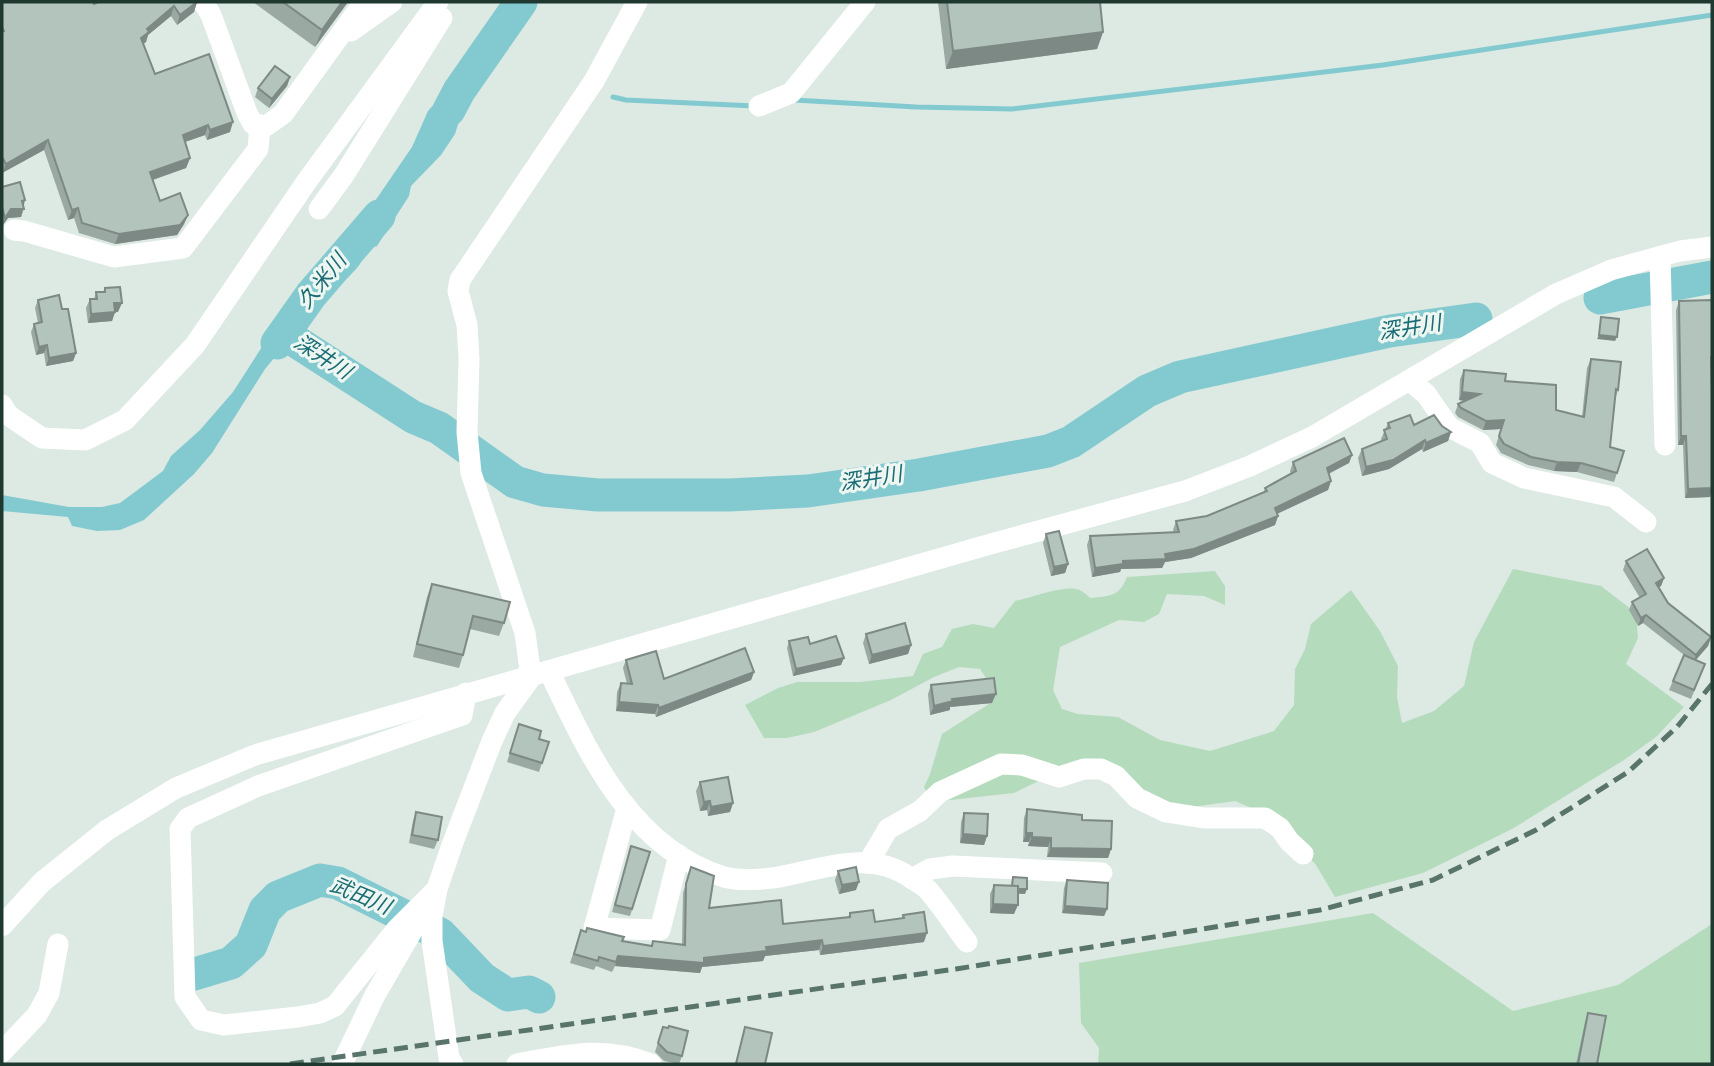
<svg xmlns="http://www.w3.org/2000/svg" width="1714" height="1066" font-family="Overpass,'Noto Sans JP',sans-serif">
	<rect width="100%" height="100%" fill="#dde9e3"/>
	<g fill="#b5dbbd">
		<path d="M 1513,569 L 1601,586 L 1636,613 L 1638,638 L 1626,664 L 1684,707 L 1656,737 L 1624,760 L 1512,829 L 1423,873 L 1335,897 L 1316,865 L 1276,819 L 1235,801 L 1185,808 L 1158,803 L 1121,772 L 1053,774 L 1014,793 L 932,802 L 924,787 L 930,774 L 942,734 L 989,704 L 986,678 L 980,669 L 959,667 L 934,677 L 891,700 L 814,732 L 787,738 L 764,738 L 745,705 L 778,688 L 797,682 L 860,682 L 913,676 L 923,654 L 942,647 L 952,629 L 973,624 L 994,628 L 1015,601 C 1031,598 1061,586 1076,589 C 1082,590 1086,594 1090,598 C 1110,596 1119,597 1127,577 L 1215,571 L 1225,586 L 1225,605 L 1204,596 L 1167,594 L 1159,614 L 1144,622 L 1119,620 L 1060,647 L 1053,690 L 1062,709 L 1078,714 L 1118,717 L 1160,740 L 1210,751 L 1274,731 L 1294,705 L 1295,669 L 1305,649 L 1311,624 L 1351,590 L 1380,631 L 1398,666 L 1397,697 L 1402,723 L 1434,711 L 1464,686 L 1474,642 Z"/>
		<path d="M 1373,913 L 1513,1011 L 1618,985 L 1712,924 L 1712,1064 L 1098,1064 L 1099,1048 L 1081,1023 L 1079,963 Z"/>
	</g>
	<path fill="#83cad0" d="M 469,64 L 472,66 L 474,84 L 465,102 L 455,134 L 441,155 L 411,186 L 409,196 L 377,246 C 364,249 364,261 356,269 C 339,288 317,302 301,323 L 332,354 L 321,368 L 281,350 L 265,369 L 212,453 L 194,474 L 144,520 L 120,530 L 97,531 L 72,526 L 68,517 L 2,511 L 2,495 L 69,507 L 102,507 L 120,503 L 163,471 L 171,456 L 200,430 L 233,392 L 267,339 L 325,284 L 346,270 L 350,260 L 350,229 L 356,219 L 362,220 L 412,147 L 428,111 Z"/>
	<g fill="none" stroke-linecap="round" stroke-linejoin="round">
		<g stroke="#83cad0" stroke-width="5">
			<path d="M 613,97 L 626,100 L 754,106"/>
			<path d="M 794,100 L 916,107 L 1012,109 L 1383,65 L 1712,15"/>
		</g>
		<g stroke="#83cad0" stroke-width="33">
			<path d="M 449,110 L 459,91 L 521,2"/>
			<path d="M 1600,298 L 1712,277"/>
			<path d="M 289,337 L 413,417 L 439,428 L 515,482 L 543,490 L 598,495 L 729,495 L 808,491 L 919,475 L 1048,451 L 1071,442 L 1147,391 L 1180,377 L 1390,331 L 1476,319"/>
			<path d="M 277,343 L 311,295 L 379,216"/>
			<path d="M 191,975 L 231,963 L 251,945 L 265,910 L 278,897 L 320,880 L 338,883 L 440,934 L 482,978 L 508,995 L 529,992 L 539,997"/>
		</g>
		<g stroke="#fff" stroke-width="21">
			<path d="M 203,2 L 211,15 L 247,113 L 253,124 L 266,126 L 283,114 L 364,2"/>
			<path d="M 351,31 L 392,2"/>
			<path d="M 759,106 L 791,93 L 865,2"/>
			<path d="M 319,209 L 344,175 L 442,18"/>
			<path d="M 14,230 L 24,231 L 114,257 L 183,248 L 258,149 L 260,125"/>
			<path d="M 1660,257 L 1665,445"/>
			<path d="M 1410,381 L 1426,394 L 1449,427 L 1480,443 L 1492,463 L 1524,478 L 1614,497 L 1646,522"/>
			<path d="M 2,405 L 8,415 L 42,438 L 85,440 L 125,420 L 195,345 L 307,181 L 438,2"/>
			<path d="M 549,671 C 588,752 630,848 724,877 C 743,882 774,879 793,874 C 834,865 874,852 911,878 C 917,882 923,885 928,890 C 942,906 954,925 967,942"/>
			<path d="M 627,808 L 594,928 L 660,930 L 679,855"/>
			<path d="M 868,863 L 888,829 L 920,811 L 940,792 L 1001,764 L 1022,765 L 1059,777 L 1084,769 L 1101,769 L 1116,776 L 1137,798 L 1166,812 L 1204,818 L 1265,818 L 1280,828 L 1289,841 L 1303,854"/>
			<path d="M 912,879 L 930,869 L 953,866 L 1102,873"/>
			<path d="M 437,889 L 396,930 L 335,1006 L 320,1013 L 298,1017 L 224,1025 L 201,1020 L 185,997 L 180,829 L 188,818 L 258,786 L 462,715 L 466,693"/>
			<path d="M 2,926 L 42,882 L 107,830 L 176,788 L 255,755 L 987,545 L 1185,491 L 1250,466 L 1312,437 L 1556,294 L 1611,270 L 1680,251 L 1712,247"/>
			<path d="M 2,1052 L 37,1015 L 49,993 L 58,944"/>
			<path d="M 342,1064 L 375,995 L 418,921"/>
			<path d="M 453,1064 L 449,1058 L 432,941 L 432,916 L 437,889 L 452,845 L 492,741 L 505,713 L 531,677 L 525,633 L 471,473 L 467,432 L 469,359 L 467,325 L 458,291 L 460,280 L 594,81 L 637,2"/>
			<path d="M 517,1064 C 566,1055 603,1045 651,1064"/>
		</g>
		<path stroke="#59756b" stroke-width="5" stroke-dasharray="14 7" stroke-linecap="butt" d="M 290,1064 L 956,969 L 1320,910 L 1433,880 L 1536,830 L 1628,772 L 1677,727 L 1712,684"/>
	</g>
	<g fill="#9aa9a2">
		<path d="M 2,2 L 94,4 L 197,2 L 194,12 L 177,25 L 171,16 L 148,35 L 146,42 L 143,44 L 155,74 L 230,132 L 207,140 L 205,135 L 185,142 L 190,158 L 186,168 L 153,180 L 160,201 L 188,215 L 184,224 L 177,235 L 115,244 L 79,233 L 74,218 L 68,220 L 44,150 L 2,173 Z"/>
		<path d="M 253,2 L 348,2 L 315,47 Z"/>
		<path d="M 938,2 L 1100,2 L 1103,32 L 1097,49 L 946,69 Z"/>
		<path d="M 290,77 L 287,86 L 269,108 L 255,97 L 258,88 Z"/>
		<path d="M 2,187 L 23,206 L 24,209 L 21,217 L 8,218 L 2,226 Z"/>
		<path d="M 105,288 L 118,312 L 115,312 L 112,321 L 88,323 L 86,308 L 90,299 L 94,299 L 96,292 L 103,292 Z"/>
		<path d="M 38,300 L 62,309 L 76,353 L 73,361 L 46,366 L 44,353 L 36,355 L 31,332 L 34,324 L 38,323 L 35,308 Z"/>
		<path d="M 1679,301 L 1712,366 L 1711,366 L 1712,492 L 1710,497 L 1685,498 L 1683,445 L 1678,445 L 1676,310 Z"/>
		<path d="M 1591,359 L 1618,390 L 1615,399 L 1610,447 L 1617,473 L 1614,482 L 1577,472 L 1554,471 L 1528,465 L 1501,453 L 1496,445 L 1501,429 L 1483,430 L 1458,417 L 1455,413 L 1458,404 L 1464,401 L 1459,400 L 1460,379 L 1464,370 L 1505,381 L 1556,410 L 1582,417 L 1587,368 Z"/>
		<path d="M 1388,423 L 1442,426 L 1451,432 L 1448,441 L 1423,452 L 1422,449 L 1389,469 L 1362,476 L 1358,458 L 1362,449 L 1382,441 L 1381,439 Z"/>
		<path d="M 1352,455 L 1349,463 L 1329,474 L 1331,481 L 1328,490 L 1277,514 L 1278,516 L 1275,525 L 1191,558 L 1165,562 L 1162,568 L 1121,569 L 1120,572 L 1092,577 L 1087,545 L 1090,536 L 1174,533 L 1173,530 L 1176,521 L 1207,516 L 1264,492 L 1265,488 L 1291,474 L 1290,471 L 1293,462 Z"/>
		<path d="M 1046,534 L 1068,564 L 1065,573 L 1051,576 L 1043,543 Z"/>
		<path d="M 1626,561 L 1664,578 L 1661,586 L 1659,587 L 1668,603 L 1711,637 L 1708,646 L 1696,660 L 1705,664 L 1691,699 L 1669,690 L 1684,655 L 1643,623 L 1638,626 L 1629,610 L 1632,602 L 1640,598 L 1623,570 Z"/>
		<path d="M 432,584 L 504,623 L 499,636 L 470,629 L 463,655 L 459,668 L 413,657 L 427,597 Z"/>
		<path d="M 866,634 L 911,645 L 908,654 L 869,664 L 863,643 Z"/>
		<path d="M 789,641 L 810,644 L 841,665 L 793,676 L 787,648 Z"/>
		<path d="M 626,660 L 664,679 L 754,672 L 751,680 L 656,717 L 655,714 L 616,711 L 617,692 L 621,683 L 627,684 L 623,668 Z"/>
		<path d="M 931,685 L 992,703 L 950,707 L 950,710 L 930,715 L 928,694 Z"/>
		<path d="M 519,724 L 539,739 L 549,742 L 539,772 L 507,762 Z"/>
		<path d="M 700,782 L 733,803 L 730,812 L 708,816 L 707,810 L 700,811 L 696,791 Z"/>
		<path d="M 1027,809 L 1082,820 L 1111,849 L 1108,858 L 1047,857 L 1048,847 L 1028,846 L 1029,842 L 1023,842 L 1024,818 Z"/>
		<path d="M 416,812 L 438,840 L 434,849 L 409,843 L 413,821 Z"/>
		<path d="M 964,813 L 987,836 L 984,845 L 960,843 L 961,822 Z"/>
		<path d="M 631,846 L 650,852 L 630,916 L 612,912 Z"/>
		<path d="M 691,867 L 709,908 L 783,924 L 848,917 L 850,913 L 875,922 L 902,918 L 903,915 L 924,942 L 820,955 L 819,950 L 765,956 L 763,961 L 702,967 L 700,973 L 615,966 L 612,972 L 596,966 L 594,970 L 570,963 L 581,930 L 622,941 L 651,946 L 653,941 L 682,944 L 683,893 Z"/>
		<path d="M 838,871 L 856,890 L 839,894 L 835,880 Z"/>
		<path d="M 1013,877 L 1025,894 L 1018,893 L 1014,914 L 990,913 L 990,894 L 994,885 L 1011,886 Z"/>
		<path d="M 1067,880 L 1107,909 L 1104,916 L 1062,913 L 1064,888 Z"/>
		<path d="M 1588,1013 L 1597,1064 L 1576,1064 L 1585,1022 Z"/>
		<path d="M 663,1027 L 682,1056 L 679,1064 L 664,1061 L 655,1052 Z"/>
		<path d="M 745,1027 L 765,1064 L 735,1064 Z"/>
	</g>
	<g fill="#7d8984">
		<path d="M 197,2 L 194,12 L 177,25 L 180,15 Z"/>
		<path d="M 342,2 L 348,2 L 315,47 L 322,30 Z"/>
		<path d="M 174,6 L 171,16 L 148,35 L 146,42 L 137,48 L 141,38 L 147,29 Z"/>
		<path d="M 1103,32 L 1097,49 L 946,69 L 953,51 Z"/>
		<path d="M 290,77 L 287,86 L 269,108 L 272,99 Z"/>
		<path d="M 233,122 L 230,132 L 207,140 L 210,130 Z"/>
		<path d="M 208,125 L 205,135 L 179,144 L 183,135 Z"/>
		<path d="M 48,140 L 44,150 L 2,173 L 6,164 Z"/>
		<path d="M 190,158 L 186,168 L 146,182 L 150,172 Z"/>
		<path d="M 25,200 L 21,217 L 8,218 L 2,226 L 5,218 L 11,209 L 22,201 Z"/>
		<path d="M 78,208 L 74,218 L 68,220 L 72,210 Z"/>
		<path d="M 188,215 L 184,224 L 177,235 L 115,244 L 119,234 Z"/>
		<path d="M 114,303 L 122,303 L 118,312 L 115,312 L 112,321 L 88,323 L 91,314 Z"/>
		<path d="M 1599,335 L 1617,337 L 1615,341 L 1597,339 Z"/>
		<path d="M 47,345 L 44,353 L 36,355 L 39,347 Z"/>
		<path d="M 76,353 L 73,361 L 46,366 L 49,358 Z"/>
		<path d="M 1462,392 L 1480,394 L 1476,402 L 1459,400 Z"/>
		<path d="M 1504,420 L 1501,429 L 1483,430 L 1486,421 Z"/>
		<path d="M 1451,432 L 1448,441 L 1423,452 L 1426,443 Z"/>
		<path d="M 1681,436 L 1686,436 L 1683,445 L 1678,445 Z"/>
		<path d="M 1425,440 L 1422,449 L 1389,469 L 1362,476 L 1366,467 Z"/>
		<path d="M 1352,455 L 1349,463 L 1323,476 L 1327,468 Z"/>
		<path d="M 1557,462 L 1581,463 L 1577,472 L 1554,471 Z"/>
		<path d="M 1331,481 L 1328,490 L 1272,516 L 1275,508 Z"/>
		<path d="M 1712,488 L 1710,497 L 1685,498 L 1688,489 Z"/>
		<path d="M 1278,516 L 1275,525 L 1191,558 L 1165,562 L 1162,568 L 1121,569 L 1120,572 L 1092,577 L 1095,568 L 1123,561 L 1165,554 Z"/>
		<path d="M 1068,564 L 1065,573 L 1051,576 L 1054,567 Z"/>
		<path d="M 1664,578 L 1661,586 L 1653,591 L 1656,583 Z"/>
		<path d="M 1646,615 L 1643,623 L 1638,626 L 1641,618 Z"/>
		<path d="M 1711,637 L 1708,646 L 1693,663 L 1696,655 Z"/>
		<path d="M 911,645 L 908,654 L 869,664 L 872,655 Z"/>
		<path d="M 844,658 L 841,665 L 793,676 L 796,669 Z"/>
		<path d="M 754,672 L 751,680 L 656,717 L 659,708 Z"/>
		<path d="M 996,694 L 992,703 L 950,707 L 950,710 L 930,715 L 934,706 L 952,699 Z"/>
		<path d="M 619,702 L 658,705 L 655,714 L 616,711 Z"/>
		<path d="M 710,801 L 707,810 L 700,811 L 704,802 Z"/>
		<path d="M 733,803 L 730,812 L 708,816 L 711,807 Z"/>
		<path d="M 1026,833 L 1032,833 L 1029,842 L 1023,842 Z"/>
		<path d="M 963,834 L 987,836 L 984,845 L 960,843 Z"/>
		<path d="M 1032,837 L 1051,838 L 1048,847 L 1028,846 Z"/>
		<path d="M 1051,848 L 1111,849 L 1108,858 L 1047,857 Z"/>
		<path d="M 859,882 L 856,890 L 839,894 L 842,885 Z"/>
		<path d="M 1012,889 L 1027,889 L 1025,894 L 1010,893 Z"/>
		<path d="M 993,904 L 1018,905 L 1014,914 L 990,913 Z"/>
		<path d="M 1065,906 L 1107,909 L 1104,916 L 1062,913 Z"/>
		<path d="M 927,933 L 924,942 L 820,955 L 823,946 Z"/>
		<path d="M 822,940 L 819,950 L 765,956 L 763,961 L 702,967 L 700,973 L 615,966 L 618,956 L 704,958 L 766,947 Z"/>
	</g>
	<g fill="#b3c4bc" stroke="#7d8984" stroke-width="2">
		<path d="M 2,2 L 92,2 L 94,4 L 98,2 L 197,2 L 180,15 L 174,6 L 147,29 L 149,32 L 141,38 L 155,74 L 209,54 L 233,122 L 210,130 L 208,125 L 183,135 L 190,158 L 150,172 L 160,201 L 180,193 L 188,215 L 180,225 L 119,234 L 82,223 L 78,208 L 72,210 L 48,140 L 6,164 L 2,157 L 2,32 L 4,31 L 2,27 Z"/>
		<path d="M 283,2 L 342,2 L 322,30 Z"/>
		<path d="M 947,2 L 1100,2 L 1103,32 L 953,51 Z"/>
		<path d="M 275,66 L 290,77 L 272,99 L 258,88 Z"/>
		<path d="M 20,182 L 25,200 L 22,201 L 24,209 L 11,209 L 5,218 L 2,207 L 2,187 Z"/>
		<path d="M 120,287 L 122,303 L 114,303 L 115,312 L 91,314 L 90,299 L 97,299 L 96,292 L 105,292 L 105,288 Z"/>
		<path d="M 59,295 L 62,309 L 68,309 L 76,353 L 49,358 L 47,345 L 39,347 L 34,324 L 42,322 L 38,300 Z"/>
		<path d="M 1712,300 L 1712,357 L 1711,357 L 1712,393 L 1712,488 L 1688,489 L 1686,436 L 1681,436 L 1679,301 Z"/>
		<path d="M 1601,317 L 1619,319 L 1617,337 L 1599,335 Z"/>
		<path d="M 1591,359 L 1621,362 L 1618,390 L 1616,389 L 1610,447 L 1624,451 L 1617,473 L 1581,463 L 1557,462 L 1531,457 L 1504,444 L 1499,436 L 1504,420 L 1486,421 L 1461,408 L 1458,404 L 1480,394 L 1462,392 L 1464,370 L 1506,374 L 1505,381 L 1556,385 L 1556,410 L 1584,417 Z"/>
		<path d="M 1410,415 L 1414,425 L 1434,415 L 1442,426 L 1451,432 L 1426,443 L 1425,440 L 1393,460 L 1366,467 L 1362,449 L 1387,439 L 1384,430 L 1390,428 L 1388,423 Z"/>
		<path d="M 1344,438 L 1352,455 L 1327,468 L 1331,481 L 1275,508 L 1278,516 L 1194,549 L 1165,554 L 1166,559 L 1123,561 L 1123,564 L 1095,568 L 1090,536 L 1179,532 L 1176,521 L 1207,516 L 1267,491 L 1265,488 L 1296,471 L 1293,462 Z"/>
		<path d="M 1059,531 L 1068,564 L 1054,567 L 1046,534 Z"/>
		<path d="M 1647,549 L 1664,578 L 1656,583 L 1668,603 L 1711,637 L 1696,655 L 1646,615 L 1641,618 L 1632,602 L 1646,594 L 1626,561 Z"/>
		<path d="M 432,584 L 510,602 L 504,623 L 473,616 L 463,655 L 417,644 Z"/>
		<path d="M 905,623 L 911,645 L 872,655 L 866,634 Z"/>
		<path d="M 836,636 L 844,658 L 796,669 L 789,641 L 808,637 L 810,644 Z"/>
		<path d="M 745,648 L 754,672 L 659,708 L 658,705 L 619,702 L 621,683 L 632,684 L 626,660 L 656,651 L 664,679 Z"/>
		<path d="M 1684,655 L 1705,664 L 1694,690 L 1673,681 Z"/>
		<path d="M 994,678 L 996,694 L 952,699 L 953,701 L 934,706 L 931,685 Z"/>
		<path d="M 519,724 L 541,731 L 539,739 L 549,742 L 542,763 L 510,753 Z"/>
		<path d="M 728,777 L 733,803 L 711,807 L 710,801 L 704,802 L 700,782 Z"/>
		<path d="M 1027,809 L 1082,815 L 1082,820 L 1112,821 L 1111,849 L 1051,848 L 1051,838 L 1032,837 L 1032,833 L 1026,833 Z"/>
		<path d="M 416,812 L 442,817 L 438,840 L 412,835 Z"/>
		<path d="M 964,813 L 988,814 L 987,836 L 963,834 Z"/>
		<path d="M 631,846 L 650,852 L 632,909 L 615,905 Z"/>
		<path d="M 691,867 L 714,876 L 709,908 L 781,900 L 783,924 L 850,917 L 850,913 L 873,910 L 875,922 L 904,918 L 903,915 L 924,912 L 927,933 L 823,946 L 822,940 L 766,947 L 767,951 L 704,958 L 704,963 L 618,956 L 616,962 L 599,957 L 598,961 L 574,954 L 581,930 L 586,932 L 587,928 L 624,937 L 622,941 L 652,946 L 653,941 L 685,945 L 686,884 Z"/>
		<path d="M 856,867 L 859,882 L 842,885 L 838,871 Z"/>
		<path d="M 1013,877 L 1027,878 L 1027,889 L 1018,889 L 1018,886 L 1012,886 Z"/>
		<path d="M 1067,880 L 1108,883 L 1107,909 L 1065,906 Z"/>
		<path d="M 994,885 L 1018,886 L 1018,905 L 993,904 Z"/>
		<path d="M 1588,1013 L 1606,1016 L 1597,1064 L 1578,1064 Z"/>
		<path d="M 669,1026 L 688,1031 L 682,1056 L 667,1052 L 658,1043 L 663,1027 L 668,1028 Z"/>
		<path d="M 745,1027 L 772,1033 L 765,1064 L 736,1064 Z"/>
	</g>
	<g text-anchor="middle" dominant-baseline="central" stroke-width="6" stroke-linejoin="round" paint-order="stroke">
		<g font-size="21" font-style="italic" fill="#196b74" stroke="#edf6f1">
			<text transform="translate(323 282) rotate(-51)">久米川</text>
			<text transform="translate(1410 329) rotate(-9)">深井川</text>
			<text transform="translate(322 358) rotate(33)">深井川</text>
			<text transform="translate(871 480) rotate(-9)">深井川</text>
			<text transform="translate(360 897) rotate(23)">武田川</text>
		</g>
	</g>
	<rect width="1714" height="1066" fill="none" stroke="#1f3930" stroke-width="7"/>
</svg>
